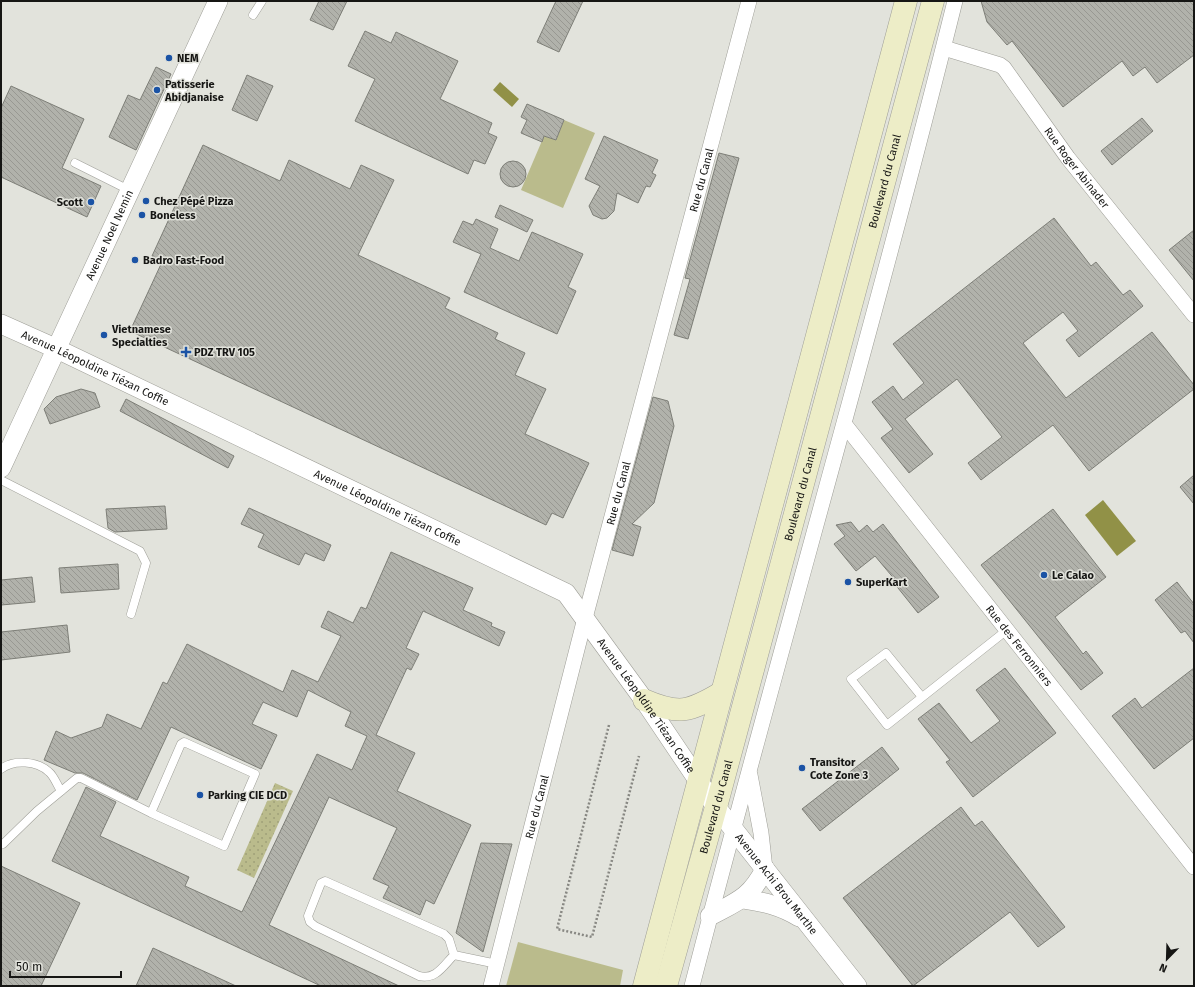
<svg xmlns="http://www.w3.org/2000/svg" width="1195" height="987" font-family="'Fira Sans',sans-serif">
	<defs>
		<pattern id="garden-dots" width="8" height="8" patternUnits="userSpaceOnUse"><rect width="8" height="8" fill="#babb8c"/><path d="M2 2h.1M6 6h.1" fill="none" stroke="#9fa078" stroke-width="1.8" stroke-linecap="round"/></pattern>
		<pattern id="building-back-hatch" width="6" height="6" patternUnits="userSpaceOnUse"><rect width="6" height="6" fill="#b1b2ab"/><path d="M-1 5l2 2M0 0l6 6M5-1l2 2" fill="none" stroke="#989892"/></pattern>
	</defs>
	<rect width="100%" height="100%" fill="#e2e3dc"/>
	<g fill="#babb8c">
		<path d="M 564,120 L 595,133 L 563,208 L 521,190 L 544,136 L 556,140 Z"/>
		<path d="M 518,942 L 623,970 L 620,986 L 506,986 Z"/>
	</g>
	<path fill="url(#garden-dots)" d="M 275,783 L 293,791 L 254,878 L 237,870 Z"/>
	<g fill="#919147">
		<path d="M 500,82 L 519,99 L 512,107 L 493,90 Z"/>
		<path d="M 1103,500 L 1136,541 L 1117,556 L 1085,515 Z"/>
	</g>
	<g fill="url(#building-back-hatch)" stroke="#7d7e77">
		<path d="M 319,1 L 347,1 L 333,30 L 310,20 Z"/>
		<path d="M 556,1 L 583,1 L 559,52 L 537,42 Z"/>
		<path d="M 981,1 L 1194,1 L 1194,55 L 1157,83 L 1145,67 L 1133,76 L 1122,61 L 1063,107 L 1012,41 L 1007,45 L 987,22 Z"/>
		<path d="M 365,31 L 391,43 L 396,32 L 458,61 L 440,99 L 492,123 L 488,133 L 497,137 L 485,164 L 474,160 L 468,174 L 355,121 L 375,79 L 348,66 Z"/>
		<path d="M 156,67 L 171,74 L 136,150 L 109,137 L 128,95 L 140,100 Z"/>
		<path d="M 247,75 L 273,86 L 257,121 L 232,110 Z"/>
		<path d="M 11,86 L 84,119 L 62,168 L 101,186 L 87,217 L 1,177 L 1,108 Z"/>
		<path d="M 527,104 L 564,120 L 556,140 L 544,136 L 542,142 L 521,133 L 527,120 L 521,117 Z"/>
		<path d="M 1142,118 L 1153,131 L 1112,165 L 1101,151 Z"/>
		<path d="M 604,136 L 658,160 L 652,173 L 656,175 L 650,187 L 646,186 L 638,203 L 617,193 L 614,211 L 607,218 L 602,219 L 593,215 L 589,206 L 600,186 L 585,179 Z"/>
		<path d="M 203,145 L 280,181 L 289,160 L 350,189 L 361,165 L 394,180 L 358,255 L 450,298 L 445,308 L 498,333 L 495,339 L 525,353 L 515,375 L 546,389 L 525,434 L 589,463 L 563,518 L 552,513 L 546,525 L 130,331 L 162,262 L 152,256 Z"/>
		<path d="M 719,153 L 739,158 L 688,339 L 674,335 L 690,279 L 685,278 Z"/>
		<circle cx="513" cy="174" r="13"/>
		<path d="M 500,205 L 533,220 L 527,232 L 495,217 Z"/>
		<path d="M 1054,218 L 1091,266 L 1096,262 L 1123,295 L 1130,290 L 1143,306 L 1079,357 L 1066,340 L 1078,331 L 1063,312 L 1023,343 L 1066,398 L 1152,332 L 1194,385 L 1194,389 L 1089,471 L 1053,425 L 981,480 L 968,463 L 1002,437 L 957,379 L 905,419 L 933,454 L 909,473 L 881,438 L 893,429 L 872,402 L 893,386 L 903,400 L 924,383 L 893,344 Z"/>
		<path d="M 476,219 L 498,229 L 490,248 L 519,261 L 532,232 L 583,254 L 568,287 L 576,291 L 557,334 L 464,292 L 481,254 L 453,242 L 463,221 L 473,225 Z"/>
		<path d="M 1194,230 L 1194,281 L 1169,250 Z"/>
		<path d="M 81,389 L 95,393 L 100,407 L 50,424 L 44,409 L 56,397 Z"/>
		<path d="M 653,397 L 668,401 L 674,426 L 654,503 L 632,524 L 641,527 L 633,556 L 612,550 Z"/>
		<path d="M 126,399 L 234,456 L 228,468 L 120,411 Z"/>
		<path d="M 1194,475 L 1194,504 L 1180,487 Z"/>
		<path d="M 165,506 L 167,529 L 115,532 L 108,528 L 106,509 Z"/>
		<path d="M 249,508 L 331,545 L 324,561 L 305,553 L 299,565 L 258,547 L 264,534 L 241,524 Z"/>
		<path d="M 1053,509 L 1106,577 L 1055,617 L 1083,654 L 1086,651 L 1103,673 L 1081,690 L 981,565 Z"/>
		<path d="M 851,522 L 859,532 L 867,525 L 873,532 L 883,524 L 939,597 L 918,613 L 894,583 L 896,581 L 875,556 L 856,571 L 834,544 L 845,536 L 836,525 Z"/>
		<path d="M 391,552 L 473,588 L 463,610 L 492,623 L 491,626 L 505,632 L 499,646 L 423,611 L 406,648 L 419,654 L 411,670 L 407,668 L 376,735 L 415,753 L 397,791 L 471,825 L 434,904 L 426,900 L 420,915 L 383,898 L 389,886 L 373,879 L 397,828 L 329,797 L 269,925 L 399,986 L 321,986 L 52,861 L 86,787 L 116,802 L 100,836 L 189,877 L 185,886 L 242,912 L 317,754 L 352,770 L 367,736 L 345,726 L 351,712 L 308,690 L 297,717 L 263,702 L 252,724 L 277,735 L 261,769 L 171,727 L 137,800 L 83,773 L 75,773 L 44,760 L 56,731 L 71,738 L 102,727 L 107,714 L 141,729 L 163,682 L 167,684 L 187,644 L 283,692 L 292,670 L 318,682 L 341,636 L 321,627 L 328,611 L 353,623 L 361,607 L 366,609 Z"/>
		<path d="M 118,564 L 119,589 L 61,593 L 59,568 Z"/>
		<path d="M 32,577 L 35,602 L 1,605 L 1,580 Z"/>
		<path d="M 1177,582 L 1194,604 L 1194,643 L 1185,631 L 1181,633 L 1155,600 Z"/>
		<path d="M 67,625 L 70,652 L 1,660 L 1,632 Z"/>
		<path d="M 1005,668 L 1056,733 L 973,797 L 946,762 L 950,760 L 918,719 L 939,703 L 971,743 L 1000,721 L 976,690 Z"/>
		<path d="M 1194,668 L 1194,738 L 1154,769 L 1112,716 L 1135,698 L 1142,708 Z"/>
		<path d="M 882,747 L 899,769 L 820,831 L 802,809 Z"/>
		<path d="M 961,807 L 975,826 L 982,821 L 1065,927 L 1038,947 L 1010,912 L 913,986 L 843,898 Z"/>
		<path d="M 481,843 L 512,844 L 483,952 L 456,933 Z"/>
		<path d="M 1,866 L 80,903 L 41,986 L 1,986 Z"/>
		<path d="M 153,948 L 236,986 L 136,986 Z"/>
	</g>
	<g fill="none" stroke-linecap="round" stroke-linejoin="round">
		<defs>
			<g id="service">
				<path d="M 253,15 L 262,1"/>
				<path d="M 75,163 L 131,191"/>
				<path d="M 1,480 L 140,551 L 146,563 L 131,614"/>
				<path d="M 922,697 L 886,653 L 851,679 L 887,725 L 1007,630"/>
				<path d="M 1,769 C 14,759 37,761 49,772 C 54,776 57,785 61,791"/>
				<path d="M 3,844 L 37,811 L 77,778 L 81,778 L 151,813 L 224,846 L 255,774 L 184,742 L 181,744 L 151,813"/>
				<path d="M 325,881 L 444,934 L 449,939 L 454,955 C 443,966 436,980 419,976 L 315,926 L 310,922 L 308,916 L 321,883 Z"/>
				<path d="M 454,955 L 497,964"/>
			</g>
			<g id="minor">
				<path id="s1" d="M 944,48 L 1000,65 L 1004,68 L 1068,158 L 1194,315"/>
				<path id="s2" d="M 845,425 L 1194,867"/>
				<path d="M 750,775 L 761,833 L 765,869"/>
				<path id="s3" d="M 491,986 L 585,618 L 749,1"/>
				<path d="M 692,986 C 777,657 873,331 955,1"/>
			</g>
			<g id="tertiary">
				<path id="s4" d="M 1,324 L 57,349 L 566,593 L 644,700 L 716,807 L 857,986"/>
				<path id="s5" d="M 1,468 L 218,1"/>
				<path d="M 744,899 C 764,902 781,906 799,917"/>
				<path d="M 710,916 C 738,901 750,898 765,869"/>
			</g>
			<g id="secondary">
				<path d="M 644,700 C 679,715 689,712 721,693"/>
				<path d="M 644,986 L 906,1"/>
				<path id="s6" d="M 666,986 L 716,807 L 933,1"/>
			</g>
		</defs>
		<use href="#service" stroke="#9e9e97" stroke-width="9"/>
		<use href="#minor" stroke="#9e9e97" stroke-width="16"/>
		<use href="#tertiary" stroke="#9e9e97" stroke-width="20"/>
		<use href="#secondary" stroke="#9e9e97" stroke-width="23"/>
		<path stroke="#888883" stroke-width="2.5" stroke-dasharray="2 2" stroke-linecap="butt" d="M 609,725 L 557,929 L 592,937 L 639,756"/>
		<use href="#service" stroke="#fff" stroke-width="8"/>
		<use href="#minor" stroke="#fff" stroke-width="15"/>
		<use href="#tertiary" stroke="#fff" stroke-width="19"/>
		<use href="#secondary" stroke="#ededc7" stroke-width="22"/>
	</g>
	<g fill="#1b53a5" stroke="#e2e3dc" stroke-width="1.5">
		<circle cx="169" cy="58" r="4"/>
		<circle cx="157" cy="90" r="4"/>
		<circle cx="146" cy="201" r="4"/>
		<circle cx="91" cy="202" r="4"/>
		<circle cx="142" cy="215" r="4"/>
		<circle cx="135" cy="260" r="4"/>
		<circle cx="104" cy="335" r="4"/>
		<path d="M184 346h4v4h4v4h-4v4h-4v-4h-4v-4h4z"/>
		<circle cx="1044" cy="575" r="4"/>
		<circle cx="848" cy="582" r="4"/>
		<circle cx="802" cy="768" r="4"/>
		<circle cx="200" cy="795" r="4"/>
	</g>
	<g text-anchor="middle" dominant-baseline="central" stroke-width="3" stroke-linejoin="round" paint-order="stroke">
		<g font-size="11" font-weight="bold" fill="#161614" stroke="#e2e3dc" text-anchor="start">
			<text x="177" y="58">NEM</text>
			<text x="165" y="84">Patisserie<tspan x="165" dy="13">Abidjanaise</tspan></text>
			<text x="154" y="201">Chez Pépé Pizza</text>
			<text x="83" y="202" text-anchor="end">Scott</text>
			<text x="150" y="215">Boneless</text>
			<text x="143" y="260">Badro Fast-Food</text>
			<text x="112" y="329">Vietnamese<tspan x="112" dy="13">Specialties</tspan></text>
			<text x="194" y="352">PDZ TRV 105</text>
			<text x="1052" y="575">Le Calao</text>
			<text x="856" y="582">SuperKart</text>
			<text x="810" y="762">Transitor<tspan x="810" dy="13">Cote Zone 3</tspan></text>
			<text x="208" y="795">Parking CIE DCD</text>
		</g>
		<g font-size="11" fill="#161614" stroke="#e2e3dc">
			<text stroke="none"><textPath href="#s1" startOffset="187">Rue Roger Abinader</textPath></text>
			<text stroke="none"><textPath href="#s3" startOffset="833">Rue du Canal</textPath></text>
			<text stroke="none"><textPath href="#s6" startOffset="834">Boulevard du Canal</textPath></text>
			<text stroke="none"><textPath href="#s5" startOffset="257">Avenue Noel Nemin</textPath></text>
			<text stroke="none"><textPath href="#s4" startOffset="104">Avenue Léopoldine Tiézan Coffie</textPath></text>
			<text stroke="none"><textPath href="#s3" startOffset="509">Rue du Canal</textPath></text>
			<text stroke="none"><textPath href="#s6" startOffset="510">Boulevard du Canal</textPath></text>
			<text stroke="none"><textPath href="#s4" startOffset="428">Avenue Léopoldine Tiézan Coffie</textPath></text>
			<text stroke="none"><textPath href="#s2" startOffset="281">Rue des Ferronniers</textPath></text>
			<text stroke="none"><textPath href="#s4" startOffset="764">Avenue Léopoldine Tiézan Coffie</textPath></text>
			<text stroke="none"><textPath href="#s6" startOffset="186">Boulevard du Canal</textPath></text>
			<text stroke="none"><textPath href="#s3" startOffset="185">Rue du Canal</textPath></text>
			<text stroke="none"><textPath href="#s4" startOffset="985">Avenue Achi Brou Marthe</textPath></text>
		</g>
	</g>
	<rect width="1195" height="987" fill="none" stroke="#161614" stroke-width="4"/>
	<g transform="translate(1167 959) rotate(203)" stroke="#e2e3dc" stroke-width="3" paint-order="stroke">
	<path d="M0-3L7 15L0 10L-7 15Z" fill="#161614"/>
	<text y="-6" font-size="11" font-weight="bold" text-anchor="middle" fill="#161614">N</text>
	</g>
	<path d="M10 971v6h111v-6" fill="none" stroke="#161614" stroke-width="2"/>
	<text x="16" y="971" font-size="12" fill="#161614" stroke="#e2e3dc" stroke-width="3" paint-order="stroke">50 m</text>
</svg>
